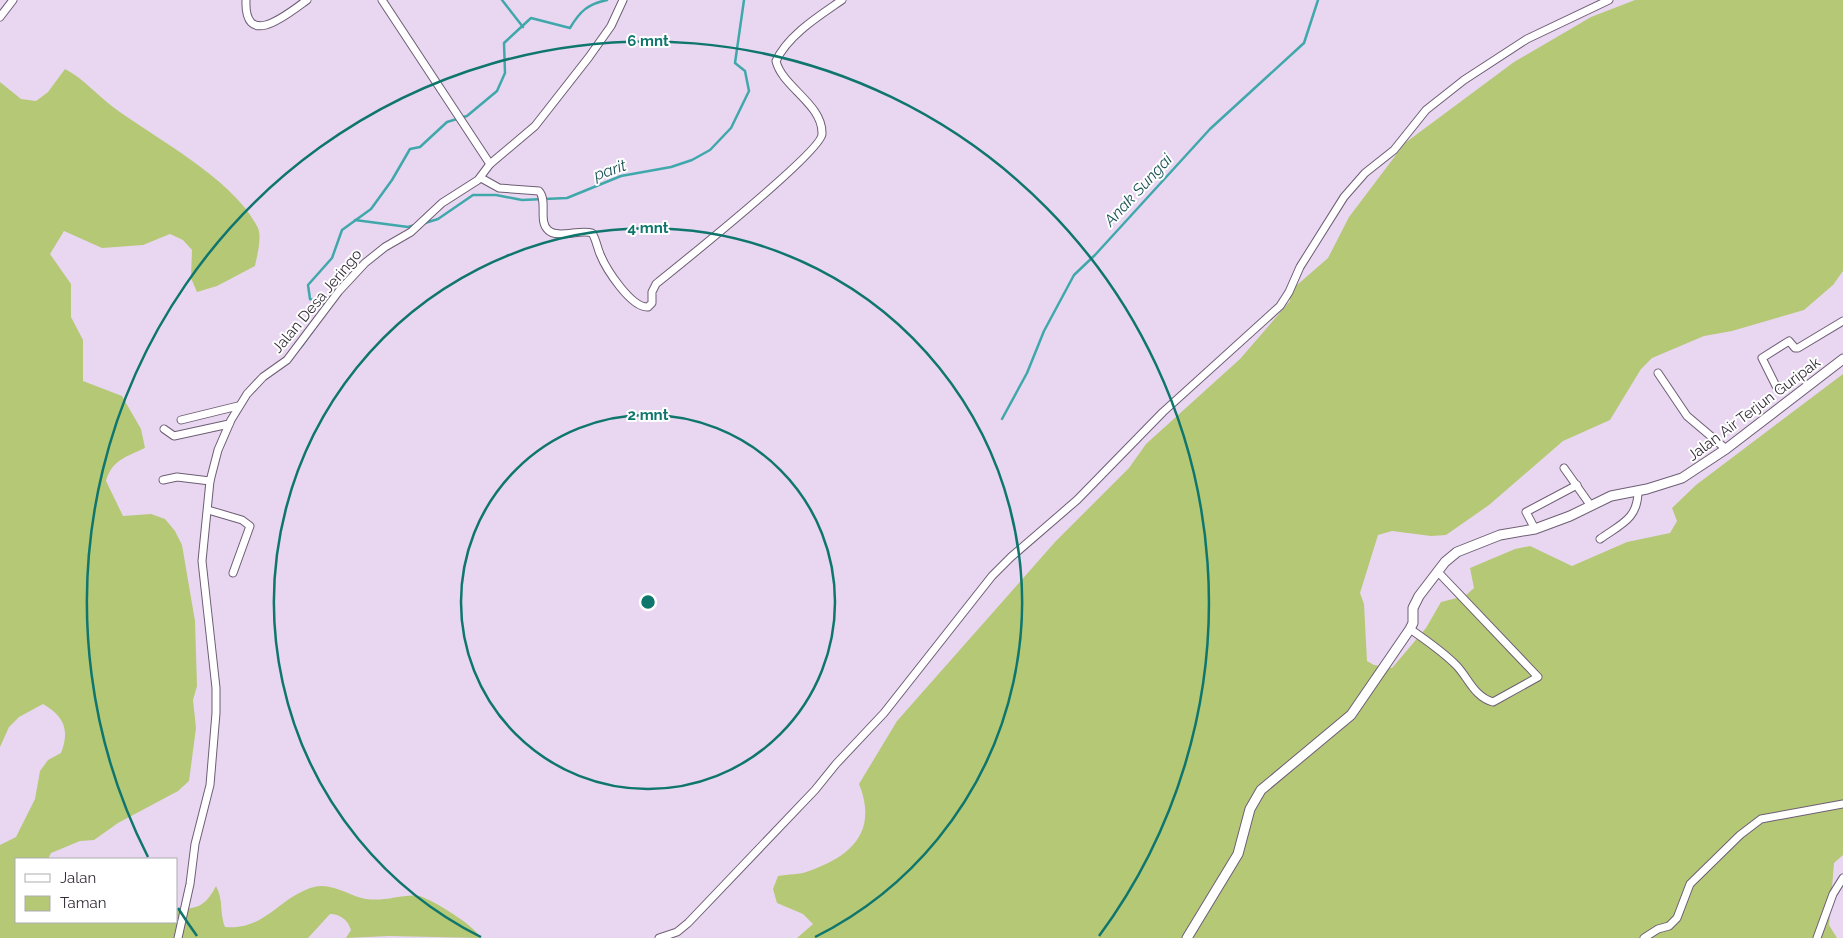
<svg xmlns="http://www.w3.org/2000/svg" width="1843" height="938" font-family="Raleway,sans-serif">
	<rect width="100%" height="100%" fill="#e9d7f1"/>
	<g fill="#b5c876">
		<path d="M 1635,0 L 1843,0 L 1843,271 L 1833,285 L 1804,310 L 1732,331 L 1704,336 L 1652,358 L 1641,369 L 1610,420 L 1563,441 L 1489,505 L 1446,535 L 1431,536 L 1392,531 L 1378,535 L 1360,593 L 1364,604 L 1367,661 L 1374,665 L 1392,668 L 1426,628 L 1441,602 L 1465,596 L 1474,588 L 1470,568 L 1515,549 L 1530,546 L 1572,566 L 1627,542 L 1670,533 L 1677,521 L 1672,508 L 1696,485 L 1843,374 L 1843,855 L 1834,863 L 1829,925 L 1837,938 L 797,938 L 813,924 L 803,914 L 777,903 L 773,889 L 778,876 C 788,874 800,875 809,871 C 852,856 878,831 859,784 L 897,721 L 1055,542 L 1129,468 L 1146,444 L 1240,359 L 1290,301 L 1289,292 L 1328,258 L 1349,217 L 1405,143 L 1514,62 L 1591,17 Z"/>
		<path d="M 65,69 C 84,79 96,94 113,107 C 156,139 234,179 258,228 C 262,238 257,256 255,266 L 217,286 L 197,292 L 191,278 L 192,250 L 183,240 L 170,234 L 143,245 L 102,248 L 64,231 L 50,254 L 71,284 L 71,317 L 83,340 L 83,381 L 122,396 L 141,429 L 145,448 C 126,457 112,460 106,481 L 123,516 L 151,514 L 165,519 L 175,531 L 182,545 L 195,621 L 197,686 L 193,700 L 196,728 L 189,781 L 178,791 L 118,823 L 94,840 L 80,841 L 51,853 L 48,859 L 16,859 L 16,922 L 176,922 L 176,910 C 198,908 205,907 216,886 C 224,902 219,910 225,927 C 265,931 280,896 314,887 C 332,882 349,896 366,899 C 386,902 404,893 420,896 C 434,901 474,925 481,938 L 389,936 L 346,938 L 351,930 C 348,920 340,914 330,914 L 308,938 L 0,938 L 0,845 L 16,837 L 35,799 L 40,771 L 48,760 L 61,753 C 70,730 64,716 43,704 L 19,717 L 9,727 L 0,747 L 0,82 L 21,99 L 36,101 L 48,92 Z"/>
	</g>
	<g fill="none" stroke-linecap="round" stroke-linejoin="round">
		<g stroke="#40a8ab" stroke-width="2.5">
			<path d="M 502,0 L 523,27"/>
			<path d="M 355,220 L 408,227 L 415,225"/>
			<path d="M 425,223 L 438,219 L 473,195 L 496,195 L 522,200 L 567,198 L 621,176 L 671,167 L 692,160 L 710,150 L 731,128 L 749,91 L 745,71 L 735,63 L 744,0"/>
			<path d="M 327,305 L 310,299 L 308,285 L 332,258 L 342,230 L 371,209 L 392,180 L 410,149 L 420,147 L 447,122 L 467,116 L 497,91 L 505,73 L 504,43 L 531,18 L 570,28 C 580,11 588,4 607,0"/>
			<path d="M 301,347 L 317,325"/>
			<path d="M 1002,419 L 1027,373 L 1044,331 L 1074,275 L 1095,255 L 1210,129 L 1304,43 L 1318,0"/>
		</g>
		<defs>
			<g id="minor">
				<path d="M 246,0 C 244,51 289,13 307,0"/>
				<path d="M 382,0 L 490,164"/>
				<path d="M 0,17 L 13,0"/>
				<path d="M 481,178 L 499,188 L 539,191 C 548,201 538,221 548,230 C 557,239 580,229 592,233 C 596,239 597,247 600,254 C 606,269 631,308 648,307 L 652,303 L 652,292 L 656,284 C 678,266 822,151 822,134 C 823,104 782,87 776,61 C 788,35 819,16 842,0"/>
				<path d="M 1658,373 L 1687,416 L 1726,449"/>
				<path d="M 1776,386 L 1762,358 L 1789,341 L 1795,348 L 1798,348 L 1843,321"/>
				<path d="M 181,420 L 238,406"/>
				<path d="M 164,429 L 174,436 L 229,424"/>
				<path d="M 1564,468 L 1591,506"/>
				<path d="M 163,480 L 177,477 L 210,481"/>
				<path d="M 208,510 L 242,520 L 250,526 L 233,573"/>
				<path d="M 1535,529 L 1526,512 L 1577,485"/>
				<path d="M 1600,539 C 1621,524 1638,519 1638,491"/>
				<path d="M 1410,629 C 1426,640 1442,651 1456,665 C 1468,677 1474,697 1493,702 L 1538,677 L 1438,572"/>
				<path d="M 178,938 L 190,884 L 195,844 L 210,785 L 216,713 L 216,688 L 202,561 L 210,481 L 218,450 L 231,420 L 247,394 L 263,377 L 287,360 L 339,291 L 365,263 L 385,247 L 411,232 L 442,203 L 478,180 L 490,164 L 535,126 L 589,57 L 611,26 L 623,0"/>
				<path d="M 659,938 L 677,932 L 688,923 L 815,790 L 836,764 L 884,713 L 992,576 L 1011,557 L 1077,500 L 1163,412 L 1280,306 L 1289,292 L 1300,267 L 1344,197 L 1365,173 L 1394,150 L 1426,110 L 1464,80 L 1527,39 L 1609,0"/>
				<path d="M 1644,938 L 1658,929 L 1669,926 L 1677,918 L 1690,884 L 1740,835 L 1761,819 L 1843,804"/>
				<path d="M 1817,938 L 1833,894 L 1843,878"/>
			</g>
			<path id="tertiary" d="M 1187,938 L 1238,854 L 1250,809 L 1261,790 L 1351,715 L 1410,629 L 1413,623 L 1413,608 L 1419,596 L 1445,562 L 1457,552 L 1500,535 L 1535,529 L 1570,516 L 1611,496 L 1647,489 L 1682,478 L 1726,449 L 1843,359"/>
		</defs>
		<use href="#minor" stroke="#6d5e74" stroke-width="9"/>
		<use href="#tertiary" stroke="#6d5e74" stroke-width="11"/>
		<use href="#minor" stroke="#fff" stroke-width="7"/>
		<use href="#tertiary" stroke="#fff" stroke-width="9"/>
	</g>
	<g fill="none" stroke="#0f766e" stroke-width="2.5">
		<circle cx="648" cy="602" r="187"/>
		<path d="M481 937A374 374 0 1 1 815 937"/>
		<path d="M197 936A561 561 0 0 1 178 908M148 857A561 561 0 1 1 1099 936"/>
	</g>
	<g text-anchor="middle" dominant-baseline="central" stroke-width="4" stroke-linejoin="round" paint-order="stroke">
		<g font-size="15" fill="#332c36" stroke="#fff">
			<text transform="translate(317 301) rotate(-50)">Jalan Desa Jeringo</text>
			<text transform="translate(1754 409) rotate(-37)">Jalan Air Terjun Guripak</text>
		</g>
		<g font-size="16" font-style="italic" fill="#1a5456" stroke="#fff">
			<text transform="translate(610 170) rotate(-19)">parit</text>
			<text transform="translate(1138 190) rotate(-47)">Anak Sungai</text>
		</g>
	</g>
	<circle cx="648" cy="602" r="8" fill="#0f766e" stroke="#fff" stroke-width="2.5"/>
	<g font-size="15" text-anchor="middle" font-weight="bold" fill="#0f766e" stroke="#fff" stroke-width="4" stroke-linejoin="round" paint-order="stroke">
		<text x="648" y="46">6 mnt</text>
		<text x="648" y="233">4 mnt</text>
		<text x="648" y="420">2 mnt</text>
	</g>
	<rect x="15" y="858" width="162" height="65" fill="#ffffff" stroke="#adabaf"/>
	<rect x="25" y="874" width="25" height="8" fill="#ffffff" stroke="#adabaf"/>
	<text x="60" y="883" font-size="15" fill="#332c36">Jalan</text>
	<rect x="25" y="896" width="25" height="15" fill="#b5c876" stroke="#adabaf"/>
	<text x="60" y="908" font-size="15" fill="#332c36">Taman</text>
</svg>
